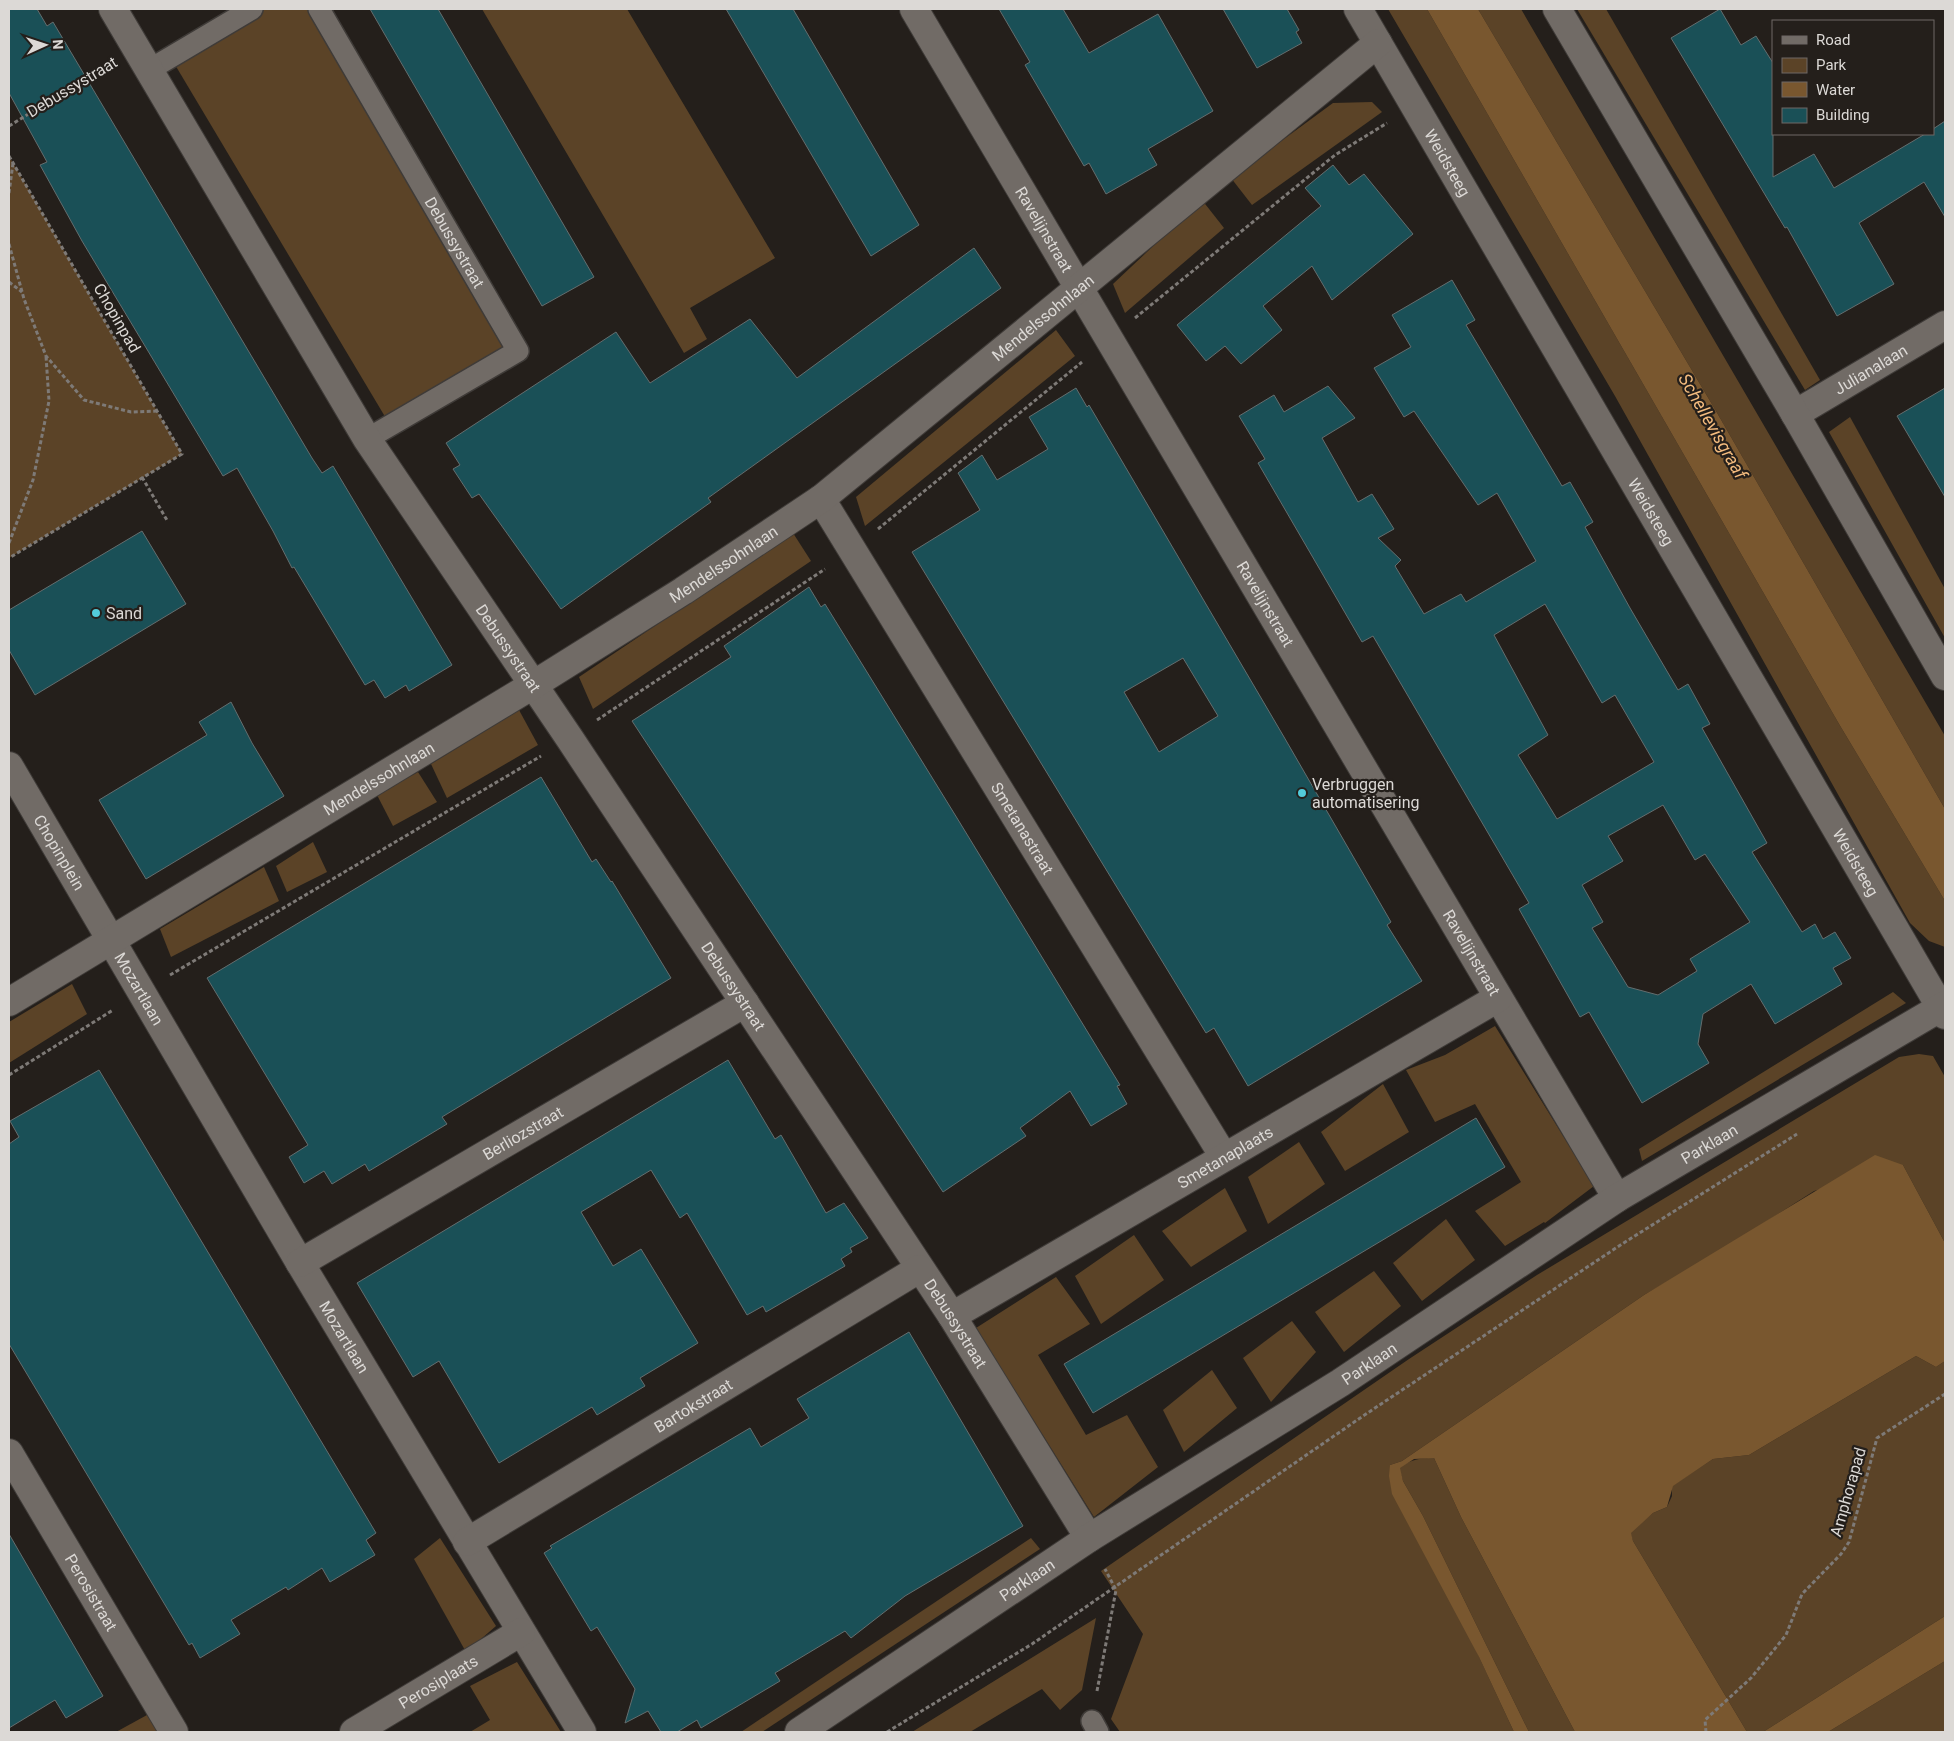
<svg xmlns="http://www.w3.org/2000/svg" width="1954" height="1741" font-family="Roboto,sans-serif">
	<rect width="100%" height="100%" fill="#241f1b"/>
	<g fill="#5b4327">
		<path d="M 248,9 L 319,9 L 518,351 L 393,430 L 168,53 Z"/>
		<path d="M 482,9 L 627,9 L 775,258 L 690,308 L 707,339 L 684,353 Z"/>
		<path d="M 1388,9 L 1427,9 L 1839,724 L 1945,901 L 1945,947 L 1929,941 L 1910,923 L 1615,396 Z"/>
		<path d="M 1478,9 L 1521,9 L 1945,736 L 1945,809 L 1716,411 Z"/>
		<path d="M 1577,9 L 1606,9 L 1820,380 L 1805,390 Z"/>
		<path d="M 1372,102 L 1382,112 L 1252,205 L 1231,178 L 1333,103 Z"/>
		<path d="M 9,156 L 182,454 L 9,558 Z"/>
		<path d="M 1202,200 L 1224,228 L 1125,313 L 1113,284 Z"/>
		<path d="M 1056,330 L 1075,356 L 865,526 L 856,497 Z"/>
		<path d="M 1850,417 L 1945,589 L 1945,638 L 1829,432 Z"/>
		<path d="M 793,533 L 811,561 L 593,709 L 579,677 Z"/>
		<path d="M 519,710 L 538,745 L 447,798 L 431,764 Z"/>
		<path d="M 418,772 L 437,802 L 393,826 L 377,795 Z"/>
		<path d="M 313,842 L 327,872 L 287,892 L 276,866 Z"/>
		<path d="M 264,867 L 279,901 L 171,957 L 160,929 Z"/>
		<path d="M 72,984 L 87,1014 L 9,1063 L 9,1022 Z"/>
		<path d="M 1893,992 L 1906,1003 L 1642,1161 L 1639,1149 Z"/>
		<path d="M 1495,1026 L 1594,1186 L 1545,1223 L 1544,1222 L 1505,1246 L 1475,1211 L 1521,1182 L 1475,1104 L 1435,1122 L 1406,1070 L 1445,1055 Z"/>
		<path d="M 1919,1054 L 1933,1056 L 1945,1077 L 1945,1243 L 1903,1165 L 1814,1191 L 1717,1253 L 1644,1295 L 1402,1461 L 1390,1465 L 1514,1732 L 1120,1732 L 1111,1719 L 1143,1634 L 1101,1571 L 1409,1359 L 1537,1275 L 1899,1057 Z"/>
		<path d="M 1383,1084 L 1409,1132 L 1345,1171 L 1321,1132 Z"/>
		<path d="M 1299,1142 L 1325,1184 L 1268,1224 L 1248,1177 Z"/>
		<path d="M 1225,1188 L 1247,1231 L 1191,1267 L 1162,1231 Z"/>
		<path d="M 1446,1219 L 1475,1260 L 1422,1301 L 1393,1263 Z"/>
		<path d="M 1134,1235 L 1164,1280 L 1101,1324 L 1075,1276 Z"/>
		<path d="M 1374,1271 L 1401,1306 L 1344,1352 L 1315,1312 Z"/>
		<path d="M 1056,1277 L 1090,1324 L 1038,1355 L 1086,1435 L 1127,1415 L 1158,1467 L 1094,1517 L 976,1328 Z"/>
		<path d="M 1292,1321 L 1316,1352 L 1271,1402 L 1243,1358 Z"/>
		<path d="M 1916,1356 L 1936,1367 L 1945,1361 L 1945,1616 L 1763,1732 L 1747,1732 L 1633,1541 L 1630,1532 L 1653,1513 L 1667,1507 L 1672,1496 L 1672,1486 L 1713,1459 L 1749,1455 Z"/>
		<path d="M 1212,1370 L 1237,1408 L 1184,1452 L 1163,1410 Z"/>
		<path d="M 1434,1458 L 1461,1517 L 1575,1732 L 1529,1732 L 1423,1516 L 1403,1481 L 1399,1468 C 1411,1459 1420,1458 1434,1458 Z"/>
		<path d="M 440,1538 L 496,1626 L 466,1652 L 414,1559 Z"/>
		<path d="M 1031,1538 L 1040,1549 L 762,1732 L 741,1732 Z"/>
		<path d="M 1096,1618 L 1082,1690 L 1060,1710 L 1042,1689 L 970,1732 L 912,1732 Z"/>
		<path d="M 1945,1661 L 1945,1732 L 1828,1732 Z"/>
		<path d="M 517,1662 L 561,1732 L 470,1732 L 490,1720 L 470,1686 Z"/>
		<path d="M 147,1715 L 158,1732 L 116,1732 Z"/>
	</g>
	<g fill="#79572f">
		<path d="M 1427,9 L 1478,9 L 1716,411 L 1945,809 L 1945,901 L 1839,724 Z"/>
		<path d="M 1875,1155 L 1903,1165 L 1945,1243 L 1945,1361 L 1936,1367 L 1916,1356 L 1749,1455 L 1713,1459 L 1673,1486 L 1667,1507 L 1653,1513 L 1631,1533 L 1633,1541 L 1747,1732 L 1575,1732 L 1461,1517 L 1434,1458 L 1414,1459 L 1400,1468 L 1403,1481 L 1423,1516 L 1529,1732 L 1514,1732 L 1479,1657 L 1392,1494 L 1389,1476 L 1390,1465 L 1402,1461 L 1644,1295 Z"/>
		<path d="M 1945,1616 L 1945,1661 L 1828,1732 L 1763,1732 Z"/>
	</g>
	<g fill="#1a5057" stroke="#646d6e" fill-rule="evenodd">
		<path d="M 9,9 L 37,9 L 47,26 L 53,22 L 312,458 L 322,473 L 333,466 L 452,665 L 409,691 L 406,685 L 385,698 L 374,680 L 365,685 L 294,567 L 292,568 L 273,531 L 237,468 L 223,476 L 82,241 L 40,165 L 47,162 L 9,93 Z"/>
		<path d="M 370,9 L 438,9 L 594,277 L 542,306 Z"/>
		<path d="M 726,9 L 793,9 L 919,225 L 871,256 Z"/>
		<path d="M 999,9 L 1063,9 L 1089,53 L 1158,14 L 1213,111 L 1148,149 L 1157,165 L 1106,194 L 1089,163 L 1084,166 L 1025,65 L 1030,62 Z"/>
		<path d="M 1223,9 L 1287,9 L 1299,30 L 1296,32 L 1302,43 L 1257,68 Z"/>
		<path d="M 1720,9 L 1741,45 L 1756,36 L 1773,63 L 1773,177 L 1814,154 L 1834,188 L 1925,134 L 1933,134 L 1933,129 L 1945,121 L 1945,217 L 1924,182 L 1859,223 L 1894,284 L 1837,316 L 1787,227 L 1785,228 L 1671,38 Z"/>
		<path d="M 1333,165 L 1349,185 L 1364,174 L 1413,234 L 1332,300 L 1312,266 L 1263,306 L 1282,330 L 1241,364 L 1225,346 L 1206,361 L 1177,325 L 1321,206 L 1305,188 Z"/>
		<path d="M 974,248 L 1001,288 L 708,498 L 711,502 L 561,609 L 479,494 L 472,498 L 453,469 L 460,465 L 446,443 L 616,332 L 650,383 L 750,319 L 797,378 Z"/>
		<path d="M 1452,280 L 1475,320 L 1466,325 L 1562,486 L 1570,482 L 1593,522 L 1585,527 L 1630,608 L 1678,690 L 1688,684 L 1710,724 L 1702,728 L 1767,843 L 1752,852 L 1802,932 L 1815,924 L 1823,939 L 1835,932 L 1851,958 L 1833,968 L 1842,984 L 1775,1024 L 1751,984 L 1703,1014 L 1698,1044 L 1709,1063 L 1642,1103 L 1589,1012 L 1580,1017 L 1519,909 L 1529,903 L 1373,636 L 1362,642 L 1258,463 L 1265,459 L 1239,416 L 1274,395 L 1284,412 L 1328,386 L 1355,418 L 1322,438 L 1358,502 L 1372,494 L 1394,529 L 1378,538 L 1401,560 L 1395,566 L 1424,614 L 1461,594 L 1466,602 L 1536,561 L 1497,493 L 1478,505 L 1414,411 L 1404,417 L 1374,368 L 1411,347 L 1392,315 ZM 1545,604 L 1602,703 L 1615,695 L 1654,762 L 1557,819 L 1518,755 L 1548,735 L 1494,635 ZM 1663,805 L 1695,860 L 1705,854 L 1750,922 L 1690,959 L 1697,971 L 1658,995 L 1628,987 L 1592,928 L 1603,922 L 1582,885 L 1623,861 L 1608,836 Z"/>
		<path d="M 1076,388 L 1087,407 L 1089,405 L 1284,737 L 1391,922 L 1387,925 L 1422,981 L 1248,1086 L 1214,1028 L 1206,1033 L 912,552 L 980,510 L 958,473 L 982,455 L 997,480 L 1048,449 L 1029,417 ZM 1183,658 L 1218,716 L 1159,752 L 1124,692 Z"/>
		<path d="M 1945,388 L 1945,497 L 1897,416 Z"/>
		<path d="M 142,531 L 186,604 L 35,695 L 9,650 L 9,610 Z"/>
		<path d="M 809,587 L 821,607 L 825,604 L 957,818 L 1120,1085 L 1117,1086 L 1127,1104 L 1091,1126 L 1070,1091 L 1020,1128 L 1026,1136 L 943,1192 L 632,721 L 731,657 L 724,646 Z"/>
		<path d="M 231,702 L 252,743 L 284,796 L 146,879 L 99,800 L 207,735 L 199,722 Z"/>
		<path d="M 541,777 L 592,862 L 596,859 L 611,882 L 612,881 L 671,978 L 442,1117 L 447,1124 L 369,1171 L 365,1164 L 332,1184 L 324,1171 L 304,1183 L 289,1157 L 308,1145 L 207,978 Z"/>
		<path d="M 728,1060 L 775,1139 L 781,1135 L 826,1213 L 844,1203 L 868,1238 L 850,1248 L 852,1252 L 841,1259 L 845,1266 L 766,1312 L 763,1306 L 747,1315 L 687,1213 L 680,1218 L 651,1170 L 581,1212 L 613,1266 L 641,1249 L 698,1343 L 640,1378 L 645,1386 L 597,1415 L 592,1407 L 499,1463 L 439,1361 L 413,1377 L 357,1283 Z"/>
		<path d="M 99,1070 L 376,1533 L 366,1540 L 375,1555 L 330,1582 L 322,1568 L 288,1590 L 286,1587 L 231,1620 L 240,1634 L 200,1658 L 192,1643 L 189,1645 L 9,1344 L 9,1144 L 19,1137 L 10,1121 Z"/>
		<path d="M 1476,1118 L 1505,1167 L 1093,1413 L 1064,1364 Z"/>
		<path d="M 909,1332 L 1023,1526 L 905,1596 L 851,1638 L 845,1631 L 775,1673 L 780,1681 L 701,1728 L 697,1720 L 677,1732 L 661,1732 L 648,1711 L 625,1723 L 635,1689 L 597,1627 L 591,1631 L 544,1553 L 552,1548 L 550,1546 L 750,1428 L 761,1447 L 809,1418 L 797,1399 Z"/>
		<path d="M 9,1534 L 103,1696 L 66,1718 L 55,1700 L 9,1728 Z"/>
	</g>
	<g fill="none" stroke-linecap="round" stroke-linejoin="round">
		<defs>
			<g id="service">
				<path id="s1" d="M 319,9 L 518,351 L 367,439"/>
				<path d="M 149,70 L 252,9"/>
				<path d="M 1092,1721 L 1098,1732"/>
			</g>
			<g id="minor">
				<path id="s2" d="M 113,9 L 367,439 L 570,739 L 952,1316 L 1089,1538"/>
				<path id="s3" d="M 914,9 L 1617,1198"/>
				<path id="s4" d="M 1358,9 L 1945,1015"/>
				<path id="s5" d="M 1795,414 L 1945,325"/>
				<path id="s6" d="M 821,499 L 1224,1157"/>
				<path id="s7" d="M 9,766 L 300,1263 L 582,1732"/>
				<path id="s8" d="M 9,1002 L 533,685 L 683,591 L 821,499 L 1378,43"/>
				<path id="s9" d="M 300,1263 L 745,1003"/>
				<path id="s10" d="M 952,1316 L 1498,998"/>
				<path id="s11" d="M 9,1453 L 174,1732"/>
				<path id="s12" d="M 467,1542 L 919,1269"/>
				<path id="s13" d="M 354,1732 L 521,1632"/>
				<path id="s14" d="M 799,1732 L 1089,1538 L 1340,1383 L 1617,1198 L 1945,1005"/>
			</g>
			<path id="tertiary" d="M 1557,9 L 1795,414 L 1945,676"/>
		</defs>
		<use href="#service" stroke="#3f3b38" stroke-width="24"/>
		<use href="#minor" stroke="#3f3b38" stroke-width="30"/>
		<use href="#tertiary" stroke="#3f3b38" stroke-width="30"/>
		<g stroke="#7e7a77" stroke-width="3" stroke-dasharray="4 2.5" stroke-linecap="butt">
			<path d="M 9,126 L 107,66"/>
			<path d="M 9,156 L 182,454 L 9,558"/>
			<path d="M 9,193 L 13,163"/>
			<path d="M 9,244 L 24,299 L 46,356 L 84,400 L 131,412 L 157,411"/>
			<path d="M 9,282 L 22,292"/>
			<path d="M 1135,318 L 1335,155 L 1387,123"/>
			<path d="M 142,477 L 168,522"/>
			<path d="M 878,529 L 1082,362"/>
			<path d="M 9,543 L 33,480 L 49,401 L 46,356"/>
			<path d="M 597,720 L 825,569"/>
			<path d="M 170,975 L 541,756"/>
			<path d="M 9,1075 L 113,1010"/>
			<path d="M 1097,1691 L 1116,1590 L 1105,1569"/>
			<path d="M 887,1732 L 1032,1644 L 1363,1416 L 1622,1244 L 1797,1134"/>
			<path d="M 1706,1732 L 1705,1720 L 1751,1678 L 1786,1635 L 1802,1594 L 1841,1554 L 1849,1542 L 1877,1438 L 1945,1394"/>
		</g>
		<use href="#service" stroke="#716b66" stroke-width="21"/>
		<use href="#minor" stroke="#716b66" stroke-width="28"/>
		<use href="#tertiary" stroke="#716b66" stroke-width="28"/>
	</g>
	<g fill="#53cbda" stroke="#241f1b" stroke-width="2">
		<circle cx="96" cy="613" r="5"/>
		<circle cx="1302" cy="793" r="5"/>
	</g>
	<g text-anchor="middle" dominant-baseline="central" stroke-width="4.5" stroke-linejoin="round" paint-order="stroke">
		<g font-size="16" fill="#dcd9d6" stroke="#241f1b">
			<text transform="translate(72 87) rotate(-31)">Debussystraat</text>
			<text stroke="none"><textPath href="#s4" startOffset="178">Weidsteeg</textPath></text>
			<text stroke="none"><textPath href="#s3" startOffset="256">Ravelijnstraat</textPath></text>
			<text stroke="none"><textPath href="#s1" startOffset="270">Debussystraat</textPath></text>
			<text transform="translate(117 318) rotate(60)">Chopinpad</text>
			<text stroke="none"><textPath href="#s8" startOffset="1242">Mendelssohnlaan</textPath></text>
			<text stroke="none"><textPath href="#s5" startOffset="88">Julianalaan</textPath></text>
			<text stroke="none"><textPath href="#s4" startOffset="582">Weidsteeg</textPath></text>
			<text stroke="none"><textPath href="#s8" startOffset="838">Mendelssohnlaan</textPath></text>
			<text stroke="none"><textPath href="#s3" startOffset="691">Ravelijnstraat</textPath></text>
			<text stroke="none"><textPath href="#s2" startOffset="752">Debussystraat</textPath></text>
			<text stroke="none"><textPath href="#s8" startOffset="432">Mendelssohnlaan</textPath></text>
			<text stroke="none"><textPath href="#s6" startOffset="386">Smetanastraat</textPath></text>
			<text stroke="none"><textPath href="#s7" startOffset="100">Chopinplein</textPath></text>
			<text stroke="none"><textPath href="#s4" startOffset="988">Weidsteeg</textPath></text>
			<text stroke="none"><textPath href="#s3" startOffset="1096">Ravelijnstraat</textPath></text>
			<text stroke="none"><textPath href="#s2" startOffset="1158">Debussystraat</textPath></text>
			<text stroke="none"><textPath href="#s7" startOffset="258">Mozartlaan</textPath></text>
			<text stroke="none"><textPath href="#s9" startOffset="258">Berliozstraat</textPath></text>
			<text stroke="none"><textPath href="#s14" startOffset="1084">Parklaan</textPath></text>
			<text stroke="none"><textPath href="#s10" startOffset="316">Smetanaplaats</textPath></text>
			<text stroke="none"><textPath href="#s2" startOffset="1562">Debussystraat</textPath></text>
			<text stroke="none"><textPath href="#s7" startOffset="662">Mozartlaan</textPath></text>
			<text stroke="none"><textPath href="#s14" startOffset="679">Parklaan</textPath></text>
			<text stroke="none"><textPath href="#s12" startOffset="264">Bartokstraat</textPath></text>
			<text transform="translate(1848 1492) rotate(-74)">Amphorapad</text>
			<text stroke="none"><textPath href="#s14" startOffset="274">Parklaan</textPath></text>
			<text stroke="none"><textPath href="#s11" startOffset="162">Perosistraat</textPath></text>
			<text stroke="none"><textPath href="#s13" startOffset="98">Perosiplaats</textPath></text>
		</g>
		<g font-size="16" fill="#dcd9d6" stroke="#241f1b" text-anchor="start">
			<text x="106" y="613">Sand</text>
			<text x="1312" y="784">Verbruggen<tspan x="1312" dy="18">automatisering</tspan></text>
		</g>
		<g font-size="18" font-style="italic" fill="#f3bb7e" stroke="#241f1b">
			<text transform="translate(1713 426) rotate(60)">Schellevisgraaf</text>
		</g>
	</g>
	<rect width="1954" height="1741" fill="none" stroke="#dcd9d6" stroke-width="20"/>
	<rect x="1772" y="20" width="162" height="115" fill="#241f1b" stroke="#6e6966"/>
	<rect x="1782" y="36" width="25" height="8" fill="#716b66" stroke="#6e6966"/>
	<text x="1816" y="45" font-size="15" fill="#dcd9d6">Road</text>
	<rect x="1782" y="58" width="25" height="15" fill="#5b4327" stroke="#6e6966"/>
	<text x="1816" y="70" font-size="15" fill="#dcd9d6">Park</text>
	<rect x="1782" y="82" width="25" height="15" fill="#79572f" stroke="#6e6966"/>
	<text x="1816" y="95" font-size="15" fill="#dcd9d6">Water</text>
	<rect x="1782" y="108" width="25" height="15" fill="#1a5057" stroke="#6e6966"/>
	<text x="1816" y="120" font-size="15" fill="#dcd9d6">Building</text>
	<g transform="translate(45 45) rotate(87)" stroke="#241f1b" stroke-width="4" paint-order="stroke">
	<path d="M0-4L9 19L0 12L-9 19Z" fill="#dcd9d6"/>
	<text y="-8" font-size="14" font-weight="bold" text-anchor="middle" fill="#dcd9d6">N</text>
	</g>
</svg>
